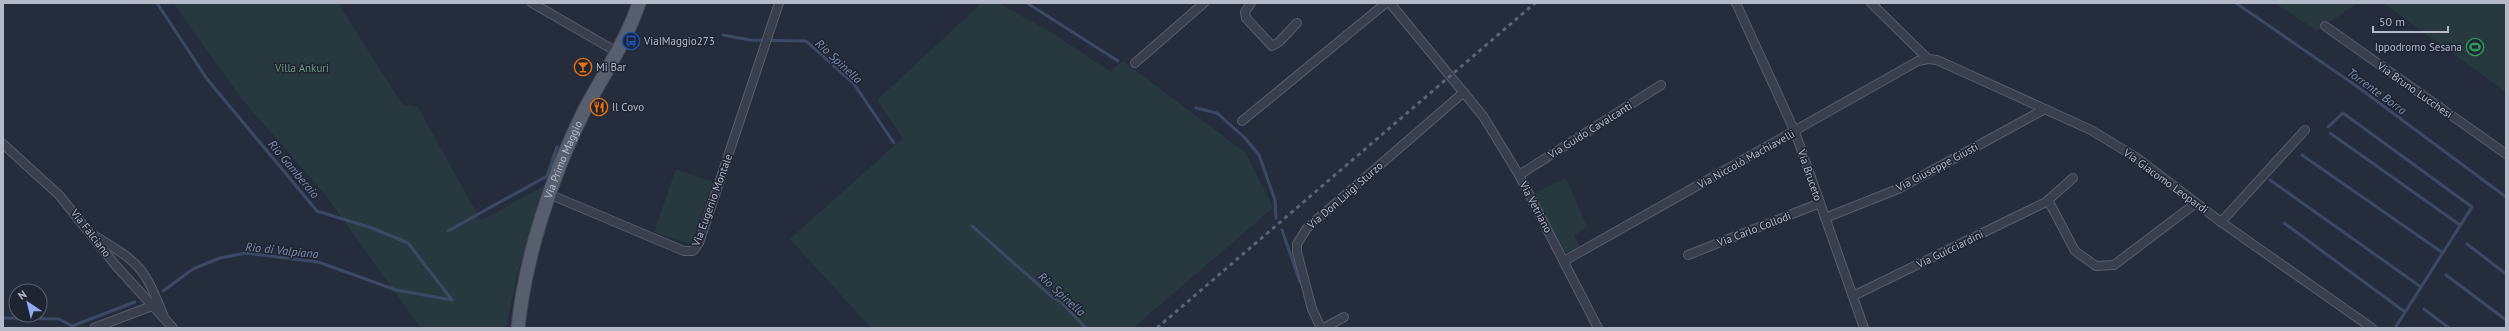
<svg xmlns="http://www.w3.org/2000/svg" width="2509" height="331" font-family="'PT Sans',sans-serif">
	<rect width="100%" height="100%" fill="#252d3d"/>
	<g fill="#27393e">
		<path d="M 173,3 L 338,3 L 402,104 L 418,107 L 481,221 L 547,184 L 517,274 L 506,328 L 421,328 L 324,193 L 241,98 Z"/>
		<path d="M 982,3 L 998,3 L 1049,31 L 1112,73 L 1113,69 L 1123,61 L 1246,153 L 1273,208 L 1133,328 L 871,328 L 790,239 L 903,138 L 877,100 Z"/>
		<path d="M 2275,3 L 2357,3 L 2317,31 Z"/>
		<path d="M 2383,3 L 2506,3 L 2506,92 Z"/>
		<path d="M 676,169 L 713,182 L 691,244 L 654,232 Z"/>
		<path d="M 1566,178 L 1587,227 L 1574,235 L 1580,247 L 1567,253 L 1561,249 L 1531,195 Z"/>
	</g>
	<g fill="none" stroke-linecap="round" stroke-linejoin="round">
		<g stroke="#3c4965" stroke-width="3">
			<path d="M 157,3 L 207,79 L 317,211 L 372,228 L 408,243 L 452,300"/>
			<path d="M 1027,3 L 1118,61"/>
			<path d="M 2236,3 L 2355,85 L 2506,197"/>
			<path d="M 723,35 L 750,40 L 806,41 L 854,84 L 894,143"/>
			<path d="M 1196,108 L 1217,113 L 1245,138 L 1259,155 L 1275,200 L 1276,218"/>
			<path d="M 2328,127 L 2343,113 L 2472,207 L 2395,328"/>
			<path d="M 2330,133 L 2460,225"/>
			<path d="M 2302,155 L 2443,253"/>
			<path d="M 2270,180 L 2421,287"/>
			<path d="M 2284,223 L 2405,312"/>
			<path d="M 972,226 L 1051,296 L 1061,302 L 1086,328"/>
			<path d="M 1282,230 L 1300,282"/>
			<path d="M 448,231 L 547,176 L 557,147"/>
			<path d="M 2467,244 L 2506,274"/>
			<path d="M 2446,275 L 2506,320"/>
			<path d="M 163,291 L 193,269 L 220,258 L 246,253 L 318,262 L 396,290 L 452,300"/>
			<path d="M 2424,309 L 2449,328"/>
			<path d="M 3,318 L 59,319 L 72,326 L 135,302"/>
		</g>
		<defs>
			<g id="street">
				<path d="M 532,3 L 617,52"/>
				<path d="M 1251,3 L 1245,12 L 1246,18 L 1272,46 L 1279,42 L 1297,23"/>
				<path d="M 1390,3 L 1483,116 L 1519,175 L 1598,328"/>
				<path d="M 1736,3 L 1795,132 L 1864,328"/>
				<path d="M 1871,3 L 1928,59 L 1937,60 L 2091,130 L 2137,158 L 2221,222 L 2372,328"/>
				<path d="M 2325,26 L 2506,154"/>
				<path d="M 1135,63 L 1204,3"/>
				<path d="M 1242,121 L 1386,3"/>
				<path d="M 3,144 L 59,195 L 117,267 L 173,328"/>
				<path d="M 1519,175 L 1661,85"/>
				<path d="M 551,195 L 684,251 L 693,251 L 699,243 L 779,3"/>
				<path d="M 2048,200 L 2075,251 L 2096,266 L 2114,265 L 2196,203"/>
				<path d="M 1825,218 L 1898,189 L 2045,109"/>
				<path d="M 2221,222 L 2305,130"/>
				<path d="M 95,236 C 141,264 144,267 164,317"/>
				<path d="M 1688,255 L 1820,203"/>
				<path d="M 1564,261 L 1918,61 L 1928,59"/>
				<path d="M 1853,296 L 2046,202 L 2073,178"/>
				<path d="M 94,328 L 152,306"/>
				<path d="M 1321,328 L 1312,309 L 1297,252 L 1297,244 L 1307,228 L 1464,92"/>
				<path d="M 1324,328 L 1344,317"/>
			</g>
			<g id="primary">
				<path id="s1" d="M 518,328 C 525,257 552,175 584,111 C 603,75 626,42 639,3"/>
			</g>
		</defs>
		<use href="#street" stroke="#575d6b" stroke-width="10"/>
		<use href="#primary" stroke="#424856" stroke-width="15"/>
		<use href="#street" stroke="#393f4d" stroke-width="8"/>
		<use href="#primary" stroke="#575e6d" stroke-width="13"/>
		<path stroke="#5b6374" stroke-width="3" stroke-dasharray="4 4" stroke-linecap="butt" d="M 1157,328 L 1535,3"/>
	</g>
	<defs>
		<symbol id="bus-ring" viewBox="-11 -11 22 22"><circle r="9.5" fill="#1e2432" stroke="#1a4fb4" stroke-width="1.5"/><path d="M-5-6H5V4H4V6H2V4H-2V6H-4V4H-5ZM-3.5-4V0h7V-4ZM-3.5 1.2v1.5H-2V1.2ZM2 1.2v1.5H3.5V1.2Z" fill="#1a4fb4"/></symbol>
		<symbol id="stadium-ring" viewBox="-11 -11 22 22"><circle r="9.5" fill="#1e2432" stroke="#2e9e5b" stroke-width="1.5"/><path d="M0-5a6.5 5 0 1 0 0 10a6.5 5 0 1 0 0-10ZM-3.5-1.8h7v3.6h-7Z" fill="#2e9e5b"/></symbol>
		<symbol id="bar-ring" viewBox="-11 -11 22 22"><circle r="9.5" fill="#1e2432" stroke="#e8710a" stroke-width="1.5"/><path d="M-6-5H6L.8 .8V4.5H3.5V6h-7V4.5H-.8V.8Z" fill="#e8710a"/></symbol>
		<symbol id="restaurant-ring" viewBox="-11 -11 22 22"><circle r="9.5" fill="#1e2432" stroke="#e8710a" stroke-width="1.5"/><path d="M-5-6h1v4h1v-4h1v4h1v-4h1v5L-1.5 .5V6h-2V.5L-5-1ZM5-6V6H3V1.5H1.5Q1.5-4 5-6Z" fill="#e8710a"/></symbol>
	</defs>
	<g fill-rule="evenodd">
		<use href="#bus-ring" x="621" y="31" width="20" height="20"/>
		<use href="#stadium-ring" x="2465" y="37" width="20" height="20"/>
		<use href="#bar-ring" x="573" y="57" width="20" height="20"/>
		<use href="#restaurant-ring" x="589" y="97" width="20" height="20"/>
	</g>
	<g text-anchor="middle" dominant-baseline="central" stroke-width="3" stroke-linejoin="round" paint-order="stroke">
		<g font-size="11" fill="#b5bac8" stroke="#1e2432" text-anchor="start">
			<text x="644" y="41">ViaIMaggio273</text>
			<text x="2462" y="47" text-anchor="end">Ippodromo Sesana</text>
			<text x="596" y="67">Mi Bar</text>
			<text x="612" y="107">Il Covo</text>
		</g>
		<g font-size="11" fill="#6d987b" stroke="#1e2432">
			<text x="302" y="68">Villa Ankuri</text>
		</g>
		<g font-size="11" fill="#b5bac8" stroke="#1e2432">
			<text transform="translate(2415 90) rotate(35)">Via Bruno Lucchesi</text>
			<text transform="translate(1590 130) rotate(-32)">Via Guido Cavalcanti</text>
			<text transform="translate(1746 159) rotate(-29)">Via Niccolò Machiavelli</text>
			<text stroke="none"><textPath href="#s1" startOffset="175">Via Primo Maggio</textPath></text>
			<text transform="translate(1937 167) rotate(-28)">Via Giuseppe Giusti</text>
			<text transform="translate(1810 175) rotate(71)">Via Bruceto</text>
			<text transform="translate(2166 181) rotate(36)">Via Giacomo Leopardi</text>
			<text transform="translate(1345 195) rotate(-41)">Via Don Luigi Sturzo</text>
			<text transform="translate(712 200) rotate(-70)">Via Eugenio Montale</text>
			<text transform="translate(1536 207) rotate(62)">Via Vetriano</text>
			<text transform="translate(1754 229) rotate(-21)">Via Carlo Collodi</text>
			<text transform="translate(91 233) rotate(52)">Via Falciano</text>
			<text transform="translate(1950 249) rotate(-26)">Via Guicciardini</text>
		</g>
		<g font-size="12" font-style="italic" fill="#7e8eae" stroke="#1e2432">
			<text transform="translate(839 61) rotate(43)">Rio Spinella</text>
			<text transform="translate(2377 91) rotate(36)">Torrente Borra</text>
			<text transform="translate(294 169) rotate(50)">Rio Gamberaio</text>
			<text transform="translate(282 250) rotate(6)">Rio di Valpiana</text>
			<text transform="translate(1062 294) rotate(42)">Rio Spinella</text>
		</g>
	</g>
	<rect width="2509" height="331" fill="none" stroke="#b5bac8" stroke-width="8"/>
	<g transform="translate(28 303) rotate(325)"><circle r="19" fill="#1e2432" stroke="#5a606e"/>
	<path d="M0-3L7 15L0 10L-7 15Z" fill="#8fabf3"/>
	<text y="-6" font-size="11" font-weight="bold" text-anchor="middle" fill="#b5bac8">N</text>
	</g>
	<path d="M2373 26v6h75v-6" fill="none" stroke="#b5bac8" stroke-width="2"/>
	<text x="2379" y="26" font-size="12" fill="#b5bac8" stroke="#1e2432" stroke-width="3" paint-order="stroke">50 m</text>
</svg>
